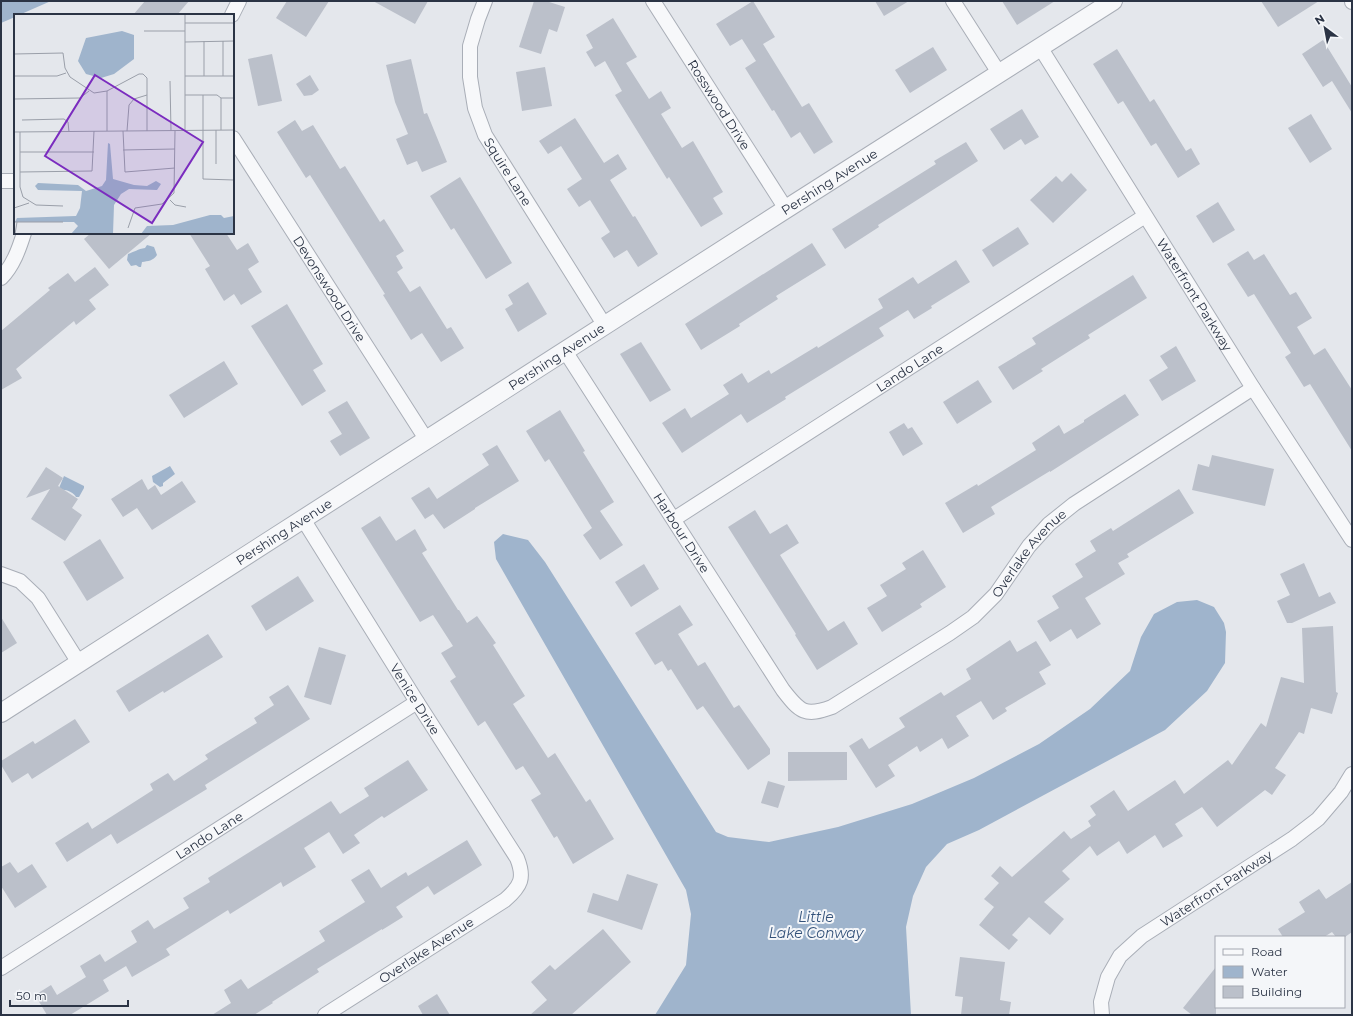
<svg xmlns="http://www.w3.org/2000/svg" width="1353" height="1016" font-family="Montserrat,sans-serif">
	<rect width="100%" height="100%" fill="#e4e7ec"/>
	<g fill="#9fb4cc">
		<path d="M 1,1 L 51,1 L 19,15 L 15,15 L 15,17 L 1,23 Z"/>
		<path d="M 147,245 L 154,247 L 157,255 C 153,261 148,261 142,262 L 141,267 L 139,267 L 136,265 L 131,266 L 127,260 L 128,254 C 134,252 138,249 145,248 Z"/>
		<path d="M 170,466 L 175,474 L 163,483 L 163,486 L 160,487 L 153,482 L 152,476 Z"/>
		<path d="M 64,476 L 84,486 L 84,488 L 79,497 L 76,497 C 74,493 66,489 61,490 L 59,488 Z"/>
		<path d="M 503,534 L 528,540 L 545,562 L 716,832 L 728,837 L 769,842 L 838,827 L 912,804 L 974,778 L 1039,744 L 1090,709 L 1130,671 L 1141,637 L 1154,614 L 1177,602 L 1197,600 L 1214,607 L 1224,623 L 1226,632 L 1225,663 L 1207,691 L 1165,730 L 979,830 L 947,844 L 926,867 L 913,896 L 906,927 L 911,1015 L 655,1015 L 686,965 L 691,914 L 686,890 L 496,559 L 494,542 Z"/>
	</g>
	<g fill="#bbc0ca">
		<path d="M 145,1 L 189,1 L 177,15 L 133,15 Z"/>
		<path d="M 287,1 L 329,1 L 306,37 L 276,18 Z"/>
		<path d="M 373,1 L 428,1 L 415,24 Z"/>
		<path d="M 534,1 L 546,1 L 565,7 L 557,32 L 549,29 L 541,54 L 519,47 Z"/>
		<path d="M 753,1 L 775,37 L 763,44 L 802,107 L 809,103 L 833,142 L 814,154 L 800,132 L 791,138 L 774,110 L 772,111 L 745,68 L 756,61 L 742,39 L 730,46 L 716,24 Z"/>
		<path d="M 875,1 L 909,1 L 884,16 Z"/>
		<path d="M 1002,1 L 1055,1 L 1017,25 Z"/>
		<path d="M 1261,1 L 1319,1 L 1278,27 Z"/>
		<path d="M 613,18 L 637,57 L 626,63 L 649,99 L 661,91 L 671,108 L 661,114 L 682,148 L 693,141 L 723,192 L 713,198 L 723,214 L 701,227 L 669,177 L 667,179 L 615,95 L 622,91 L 605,61 L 595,67 L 586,52 L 593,48 L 586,35 Z"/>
		<path d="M 1323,40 L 1352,87 L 1352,113 L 1332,81 L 1323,87 L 1302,54 Z"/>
		<path d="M 933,47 L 947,70 L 910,93 L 895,70 Z"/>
		<path d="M 1117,49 L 1150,102 L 1154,99 L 1186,151 L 1191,148 L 1200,164 L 1178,178 L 1156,143 L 1151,146 L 1123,101 L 1118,104 L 1093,64 Z"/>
		<path d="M 272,54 L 282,101 L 258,106 L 248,59 Z"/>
		<path d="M 411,59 L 424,114 L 427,113 L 447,162 L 422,172 L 417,161 L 407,165 L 396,139 L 408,134 L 395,102 L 386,65 Z"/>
		<path d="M 545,67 L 552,106 L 522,111 L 516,72 Z"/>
		<path d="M 310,75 L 319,90 L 312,95 L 304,96 L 296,84 Z"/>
		<path d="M 1022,109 L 1039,137 L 1025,145 L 1021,139 L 1004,150 L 990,129 Z"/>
		<path d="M 1311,114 L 1332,149 L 1310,163 L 1288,128 Z"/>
		<path d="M 575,118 L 604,163 L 618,154 L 627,169 L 610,180 L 633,217 L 635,216 L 658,254 L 638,267 L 627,250 L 614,258 L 601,238 L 610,232 L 590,200 L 579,207 L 567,189 L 582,179 L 561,146 L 548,154 L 539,141 Z"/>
		<path d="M 295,120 L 302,131 L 313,125 L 340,169 L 345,166 L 380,222 L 384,219 L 404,251 L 396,256 L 403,268 L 397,272 L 410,292 L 420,286 L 447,329 L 451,327 L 464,348 L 441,362 L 422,333 L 411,340 L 383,295 L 385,294 L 310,175 L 306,178 L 277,132 Z"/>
		<path d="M 966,142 L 978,161 L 878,225 L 879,227 L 845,249 L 832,229 L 936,164 L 934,161 Z"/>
		<path d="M 1071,173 L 1087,190 L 1053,223 L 1030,200 L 1056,176 L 1062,182 Z"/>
		<path d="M 460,177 L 512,263 L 486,279 L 454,228 L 451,230 L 430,196 Z"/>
		<path d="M 1218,202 L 1235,230 L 1213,243 L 1196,216 Z"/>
		<path d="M 1018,227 L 1029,244 L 993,267 L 982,250 Z"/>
		<path d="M 91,233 L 152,233 L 109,269 L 84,239 Z"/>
		<path d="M 189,233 L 226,233 L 237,250 L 248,243 L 259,262 L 248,269 L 262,292 L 241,305 L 234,294 L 224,301 L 205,269 L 210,266 Z"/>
		<path d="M 812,243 L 826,265 L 776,296 L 778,299 L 739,324 L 740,326 L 701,350 L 685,324 Z"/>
		<path d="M 1248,251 L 1254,260 L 1264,254 L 1290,295 L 1296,292 L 1312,318 L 1297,327 L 1314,355 L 1325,348 L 1352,390 L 1352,451 L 1310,384 L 1304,387 L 1285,357 L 1291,353 L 1254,294 L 1248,297 L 1227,264 Z"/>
		<path d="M 956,260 L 970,282 L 931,306 L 932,308 L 914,319 L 908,310 L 879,328 L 884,336 L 785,397 L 786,399 L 747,423 L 741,414 L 682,453 L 662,423 L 685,408 L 691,418 L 729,394 L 723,385 L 742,373 L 748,383 L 769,370 L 771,374 L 817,346 L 818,348 L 883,308 L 878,299 L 913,277 L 918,284 Z"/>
		<path d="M 95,267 L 109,285 L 89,300 L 96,309 L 76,325 L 74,321 L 16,369 L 22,378 L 1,390 L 1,331 L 50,290 L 48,288 L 68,273 L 75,282 Z"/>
		<path d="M 1133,275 L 1147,298 L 1088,335 L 1090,338 L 1041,369 L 1043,371 L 1013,390 L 998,367 L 1036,344 L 1032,338 Z"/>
		<path d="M 528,282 L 547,314 L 518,332 L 505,309 L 513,304 L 508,295 Z"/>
		<path d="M 287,304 L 323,364 L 313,370 L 326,391 L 302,406 L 251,326 Z"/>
		<path d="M 641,342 L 671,390 L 650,402 L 620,354 Z"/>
		<path d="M 1176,346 L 1196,381 L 1162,401 L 1149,380 L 1168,368 L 1160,356 Z"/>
		<path d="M 224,361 L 238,384 L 184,418 L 169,395 Z"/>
		<path d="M 978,380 L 992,402 L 957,424 L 943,402 Z"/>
		<path d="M 1125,394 L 1139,415 L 1050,472 L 1050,471 L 991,507 L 995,514 L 963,533 L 945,503 L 977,484 L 978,486 L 1036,450 L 1032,443 L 1059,425 L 1064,434 L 1084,422 L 1084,420 Z"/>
		<path d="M 347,401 L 370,438 L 340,456 L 330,441 L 342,434 L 328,412 Z"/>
		<path d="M 560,410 L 585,451 L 583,452 L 614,502 L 600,511 L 623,545 L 600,560 L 583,535 L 592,528 L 549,459 L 545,462 L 526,431 Z"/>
		<path d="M 904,423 L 908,429 L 912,427 L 923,444 L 903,456 L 889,432 Z"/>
		<path d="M 497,445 L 519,481 L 475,508 L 475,509 L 444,529 L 433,514 L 425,519 L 411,498 L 429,487 L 437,499 L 489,465 L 482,454 Z"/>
		<path d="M 1212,455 L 1274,469 L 1265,506 L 1192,490 L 1198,464 L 1209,467 Z"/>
		<path d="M 46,467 L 63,478 L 58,486 L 78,499 L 72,508 L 82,515 L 65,541 L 31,519 L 50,489 L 26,498 Z"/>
		<path d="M 142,479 L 148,490 L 155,485 L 161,495 L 182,481 L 196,502 L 152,530 L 137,508 L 123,517 L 111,499 Z"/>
		<path d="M 1179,489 L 1194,513 L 1127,554 L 1129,557 L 1118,563 L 1125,574 L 1085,598 L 1101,624 L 1077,639 L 1071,629 L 1050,642 L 1037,621 L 1059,608 L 1052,596 L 1083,577 L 1075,564 L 1096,551 L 1090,541 L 1111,528 L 1113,531 Z"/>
		<path d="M 755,510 L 770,534 L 787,524 L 799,543 L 780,555 L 828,631 L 844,621 L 858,644 L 817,670 L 795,635 L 796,634 L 728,527 Z"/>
		<path d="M 380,516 L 396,541 L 415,529 L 427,550 L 422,553 L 458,610 L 459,610 L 467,623 L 477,616 L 496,643 L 493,645 L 525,696 L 513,704 L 548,758 L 555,753 L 586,802 L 590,799 L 614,839 L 573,864 L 557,836 L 554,838 L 531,800 L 541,794 L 523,766 L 516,770 L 485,721 L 478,726 L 450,681 L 456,677 L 441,653 L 453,646 L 433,615 L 420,622 L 361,528 Z"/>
		<path d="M 100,539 L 124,578 L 87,601 L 63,562 Z"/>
		<path d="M 923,550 L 946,587 L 920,604 L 922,607 L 882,632 L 867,608 L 887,596 L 880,585 L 906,569 L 902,563 Z"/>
		<path d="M 1304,563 L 1319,597 L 1330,592 L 1336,603 L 1292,623 L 1287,623 L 1277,601 L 1290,595 L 1280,574 Z"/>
		<path d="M 644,564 L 659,589 L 631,607 L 615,582 Z"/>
		<path d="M 298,576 L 314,601 L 266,631 L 251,606 Z"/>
		<path d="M 680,605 L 693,625 L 678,634 L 698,666 L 705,662 L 734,708 L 739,705 L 770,749 L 770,754 L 748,770 L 703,706 L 697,710 L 671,669 L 668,671 L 662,661 L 655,665 L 635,633 Z"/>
		<path d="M 1,617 L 17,643 L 1,653 Z"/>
		<path d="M 1333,626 L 1336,692 L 1338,693 L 1332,714 L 1311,708 L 1304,734 L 1299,732 L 1275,768 L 1286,775 L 1272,795 L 1265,790 L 1217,827 L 1202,807 L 1175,824 L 1183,836 L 1163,848 L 1155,835 L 1127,854 L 1119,841 L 1097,856 L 1090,846 L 1062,871 L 1070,879 L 1044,902 L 1064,919 L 1050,935 L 1029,917 L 1012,935 L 1018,940 L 1009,950 L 979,925 L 994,907 L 984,899 L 999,883 L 991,876 L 1000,866 L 1012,877 L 1064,831 L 1071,839 L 1091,826 L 1088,821 L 1096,815 L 1090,806 L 1114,790 L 1128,811 L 1175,780 L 1184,794 L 1228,760 L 1232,765 L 1261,723 L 1266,727 L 1281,677 L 1304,683 L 1302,628 Z"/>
		<path d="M 208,634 L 223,657 L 164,693 L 163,691 L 129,712 L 116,691 Z"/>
		<path d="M 1010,640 L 1017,652 L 1036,641 L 1051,665 L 1039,672 L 1046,684 L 1005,708 L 1007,711 L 993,720 L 981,701 L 956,716 L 969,736 L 948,749 L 942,738 L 920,752 L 917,746 L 888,765 L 895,776 L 876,788 L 849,746 L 862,738 L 869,749 L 905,727 L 899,718 L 941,692 L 944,696 L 971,679 L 966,669 Z"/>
		<path d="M 319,647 L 346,655 L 331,705 L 304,697 Z"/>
		<path d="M 288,685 L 310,719 L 205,785 L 207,789 L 117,844 L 111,834 L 67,862 L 55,843 L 88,822 L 92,829 L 153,790 L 150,784 L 168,773 L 174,781 L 208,759 L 205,755 L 257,723 L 254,718 L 274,705 L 269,697 Z"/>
		<path d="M 75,719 L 90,742 L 32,779 L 28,773 L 12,783 L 1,765 L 1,761 L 33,741 L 35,744 Z"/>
		<path d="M 788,752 L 847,752 L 847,780 L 788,781 Z"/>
		<path d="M 408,760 L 428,790 L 384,818 L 382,816 L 354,835 L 360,843 L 343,854 L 329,832 L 304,848 L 316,867 L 283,887 L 281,882 L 230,914 L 228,910 L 166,949 L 170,955 L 132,977 L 126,966 L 103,980 L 109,991 L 70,1015 L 47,1015 L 35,995 L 51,985 L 57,995 L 86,977 L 80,966 L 100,954 L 105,962 L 137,942 L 131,931 L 148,920 L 154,929 L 189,908 L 183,898 L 210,882 L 208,878 L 331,801 L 340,814 L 369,796 L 364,788 Z"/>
		<path d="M 768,781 L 785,786 L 778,808 L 761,803 Z"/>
		<path d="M 467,840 L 482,865 L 434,895 L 428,886 L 396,907 L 403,917 L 382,930 L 382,929 L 317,969 L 319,972 L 272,1002 L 273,1003 L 254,1015 L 212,1015 L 231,1003 L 224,990 L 241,979 L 248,989 L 325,941 L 319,931 L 365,902 L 351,880 L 369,869 L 381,888 L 406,872 L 408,876 Z"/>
		<path d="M 10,862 L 18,873 L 32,864 L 47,887 L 15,908 L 1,886 L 1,867 Z"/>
		<path d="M 627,874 L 658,884 L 642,930 L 587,912 L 593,893 L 618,901 Z"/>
		<path d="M 1352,882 L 1352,932 L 1345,937 L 1336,937 L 1332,932 L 1324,937 L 1283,937 L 1278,929 L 1305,912 L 1299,902 L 1319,889 L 1326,899 Z"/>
		<path d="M 603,929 L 631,962 L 571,1015 L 530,1015 L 547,1000 L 531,982 L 550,965 L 555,970 Z"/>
		<path d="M 960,957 L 1005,962 L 1000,1000 L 1011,1002 L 1009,1015 L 961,1015 L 963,997 L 955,996 Z"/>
		<path d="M 1216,967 L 1216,1015 L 1192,1015 L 1183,1008 Z"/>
		<path d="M 437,994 L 450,1015 L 423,1015 L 418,1006 Z"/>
	</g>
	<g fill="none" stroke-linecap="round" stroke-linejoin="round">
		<defs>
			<g id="minor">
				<path id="s1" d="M 485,1 L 478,19 L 470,46 L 470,77 L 475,108 L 485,135 L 605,326"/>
				<path id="s2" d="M 653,1 L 786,209"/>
				<path d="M 953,1 L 999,73"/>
				<path d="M 1352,1 L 1352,2"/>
				<path d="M 232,15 L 239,1"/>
				<path id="s3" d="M 1040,47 L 1253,388 L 1352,540"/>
				<path id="s4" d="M 233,138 L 426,439"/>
				<path d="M 1,181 L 15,181"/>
				<path d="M 1,278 C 13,266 19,249 24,233"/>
				<path id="s5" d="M 565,351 L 783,690 C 800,712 805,717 832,707 L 950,633 L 973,617 L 996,594 L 1029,546 L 1049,524 L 1074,504 L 1253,388"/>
				<path id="s6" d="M 303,519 L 417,702 L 517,858 C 525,878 521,886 505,900 L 325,1015"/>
				<path id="s7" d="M 674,519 L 1145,216"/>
				<path d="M 1,574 L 20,581 L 38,598 L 79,663"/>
				<path id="s8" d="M 1,968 L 417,702"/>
				<path id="s9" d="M 1102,1015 L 1101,1002 L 1108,977 L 1120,956 L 1142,936 L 1292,839 L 1318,819 L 1341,792 L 1352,774"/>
			</g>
			<g id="tertiary">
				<path id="s10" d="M 1,713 L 786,209 L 1113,1"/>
			</g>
		</defs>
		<use href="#minor" stroke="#a9aeb7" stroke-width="16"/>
		<use href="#tertiary" stroke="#a9aeb7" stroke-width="20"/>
		<use href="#minor" stroke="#f7f8fa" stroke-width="14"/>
		<use href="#tertiary" stroke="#f7f8fa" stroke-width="18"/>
	</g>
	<g text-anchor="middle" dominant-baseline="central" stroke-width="4" stroke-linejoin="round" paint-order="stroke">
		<g font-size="13" fill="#2b3445" stroke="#f4f6f9">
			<text stroke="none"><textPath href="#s2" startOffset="123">Rosswood Drive</textPath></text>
			<text stroke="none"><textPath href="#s1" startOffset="182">Squire Lane</textPath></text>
			<text stroke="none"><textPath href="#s10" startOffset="984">Pershing Avenue</textPath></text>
			<text stroke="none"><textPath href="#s4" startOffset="179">Devonswood Drive</textPath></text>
			<text stroke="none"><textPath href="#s3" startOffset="292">Waterfront Parkway</textPath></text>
			<text stroke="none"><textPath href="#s10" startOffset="660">Pershing Avenue</textPath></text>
			<text stroke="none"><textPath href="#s7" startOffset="280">Lando Lane</textPath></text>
			<text stroke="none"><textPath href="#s10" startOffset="336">Pershing Avenue</textPath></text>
			<text stroke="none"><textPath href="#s5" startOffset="216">Harbour Drive</textPath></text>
			<text stroke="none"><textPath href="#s5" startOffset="714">Overlake Avenue</textPath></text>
			<text stroke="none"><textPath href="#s6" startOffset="212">Venice Drive</textPath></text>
			<text stroke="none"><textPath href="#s8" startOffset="247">Lando Lane</textPath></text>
			<text stroke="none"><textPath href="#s9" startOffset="181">Waterfront Parkway</textPath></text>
			<text transform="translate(426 950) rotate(-33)">Overlake Avenue</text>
		</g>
		<g font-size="14" font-style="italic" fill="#34527a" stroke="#f4f6f9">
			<text x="816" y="917">Little<tspan x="816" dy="16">Lake Conway</tspan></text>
		</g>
	</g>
	<g transform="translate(14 14)">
		<rect width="220" height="220" fill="#e4e7ec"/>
		<path d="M 108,17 L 120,21 L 120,45 L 100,60 L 87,64 L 72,60 L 64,47 L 72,24 ZM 94,129 L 96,130 L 99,165 L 120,171 L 133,172 L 142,167 L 147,170 L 143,176 L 115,175 L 107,180 L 100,191 L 99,220 L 57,220 L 64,212 L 60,208 L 1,208 L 3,204 L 62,202 L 66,194 L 68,177 L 24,176 L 21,172 L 24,169 L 64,171 L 72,177 L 88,172 L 92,166 ZM 196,201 L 207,201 L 210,204 L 220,202 L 220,220 L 127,220 L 133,212 L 159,211 Z" fill="#9fb4cc"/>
		<path fill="none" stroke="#9a9fa9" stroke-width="1" d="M 171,0 L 171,117M 171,9 L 220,9M 130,17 L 171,17M 190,27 L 190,62M 209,27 L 209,62M 171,28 L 220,27M 0,40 L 49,39 L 51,54 L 56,63 L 80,79 L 93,77 L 125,60 L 129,60 L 133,64 L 133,117M 0,62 L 43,62 L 52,59M 171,62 L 220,62M 156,67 L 157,117M 93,77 L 93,117M 171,81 L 203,81 L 207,84 L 220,84M 189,81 L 189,165 L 220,166M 207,84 L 207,116M 0,85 L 66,84 L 75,77M 8,106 L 50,105 L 54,108 L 55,118M 202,116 L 202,150M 109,117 L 111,158 L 161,154M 113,117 L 115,91 L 120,85 L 133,81M 0,118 L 220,116M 6,118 L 6,173 L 9,183 L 22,191 L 49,192M 109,136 L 161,135M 6,138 L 80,138M 6,158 L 78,157 L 80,117M 156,186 L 161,191 L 172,193M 0,194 L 15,189M 0,208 L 49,208M 114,214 L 121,194 L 148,190 L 160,179 L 161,117M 1,220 L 3,208"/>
		<path fill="#7b2cbf" fill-opacity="0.15" stroke="#7b2cbf" stroke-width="2" d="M 81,61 L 189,128 L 138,209 L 31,142 Z"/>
		<rect width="220" height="220" fill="none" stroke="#2b3445" stroke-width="2"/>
	</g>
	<rect width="1353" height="1016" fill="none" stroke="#2b3445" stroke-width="4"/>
	<rect x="1215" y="936" width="130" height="72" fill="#f4f6f9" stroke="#a4a8b1"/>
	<rect x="1223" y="949" width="20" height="6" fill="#f7f8fa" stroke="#a4a8b1"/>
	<text x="1251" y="956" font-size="12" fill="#2b3445">Road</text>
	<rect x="1223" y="966" width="20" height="12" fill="#9fb4cc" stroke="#a4a8b1"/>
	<text x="1251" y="976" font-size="12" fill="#2b3445">Water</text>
	<rect x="1223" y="986" width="20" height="12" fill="#bbc0ca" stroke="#a4a8b1"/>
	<text x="1251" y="996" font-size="12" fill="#2b3445">Building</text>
	<g transform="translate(1325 28) rotate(328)" stroke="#f4f6f9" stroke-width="3" paint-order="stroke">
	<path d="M0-3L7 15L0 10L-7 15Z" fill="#2b3445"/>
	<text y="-6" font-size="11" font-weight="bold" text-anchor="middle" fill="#2b3445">N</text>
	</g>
	<path d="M10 1000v6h118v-6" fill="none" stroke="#2b3445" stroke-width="2"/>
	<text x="16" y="1000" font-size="12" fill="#2b3445" stroke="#f4f6f9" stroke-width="3" paint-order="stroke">50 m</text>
</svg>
